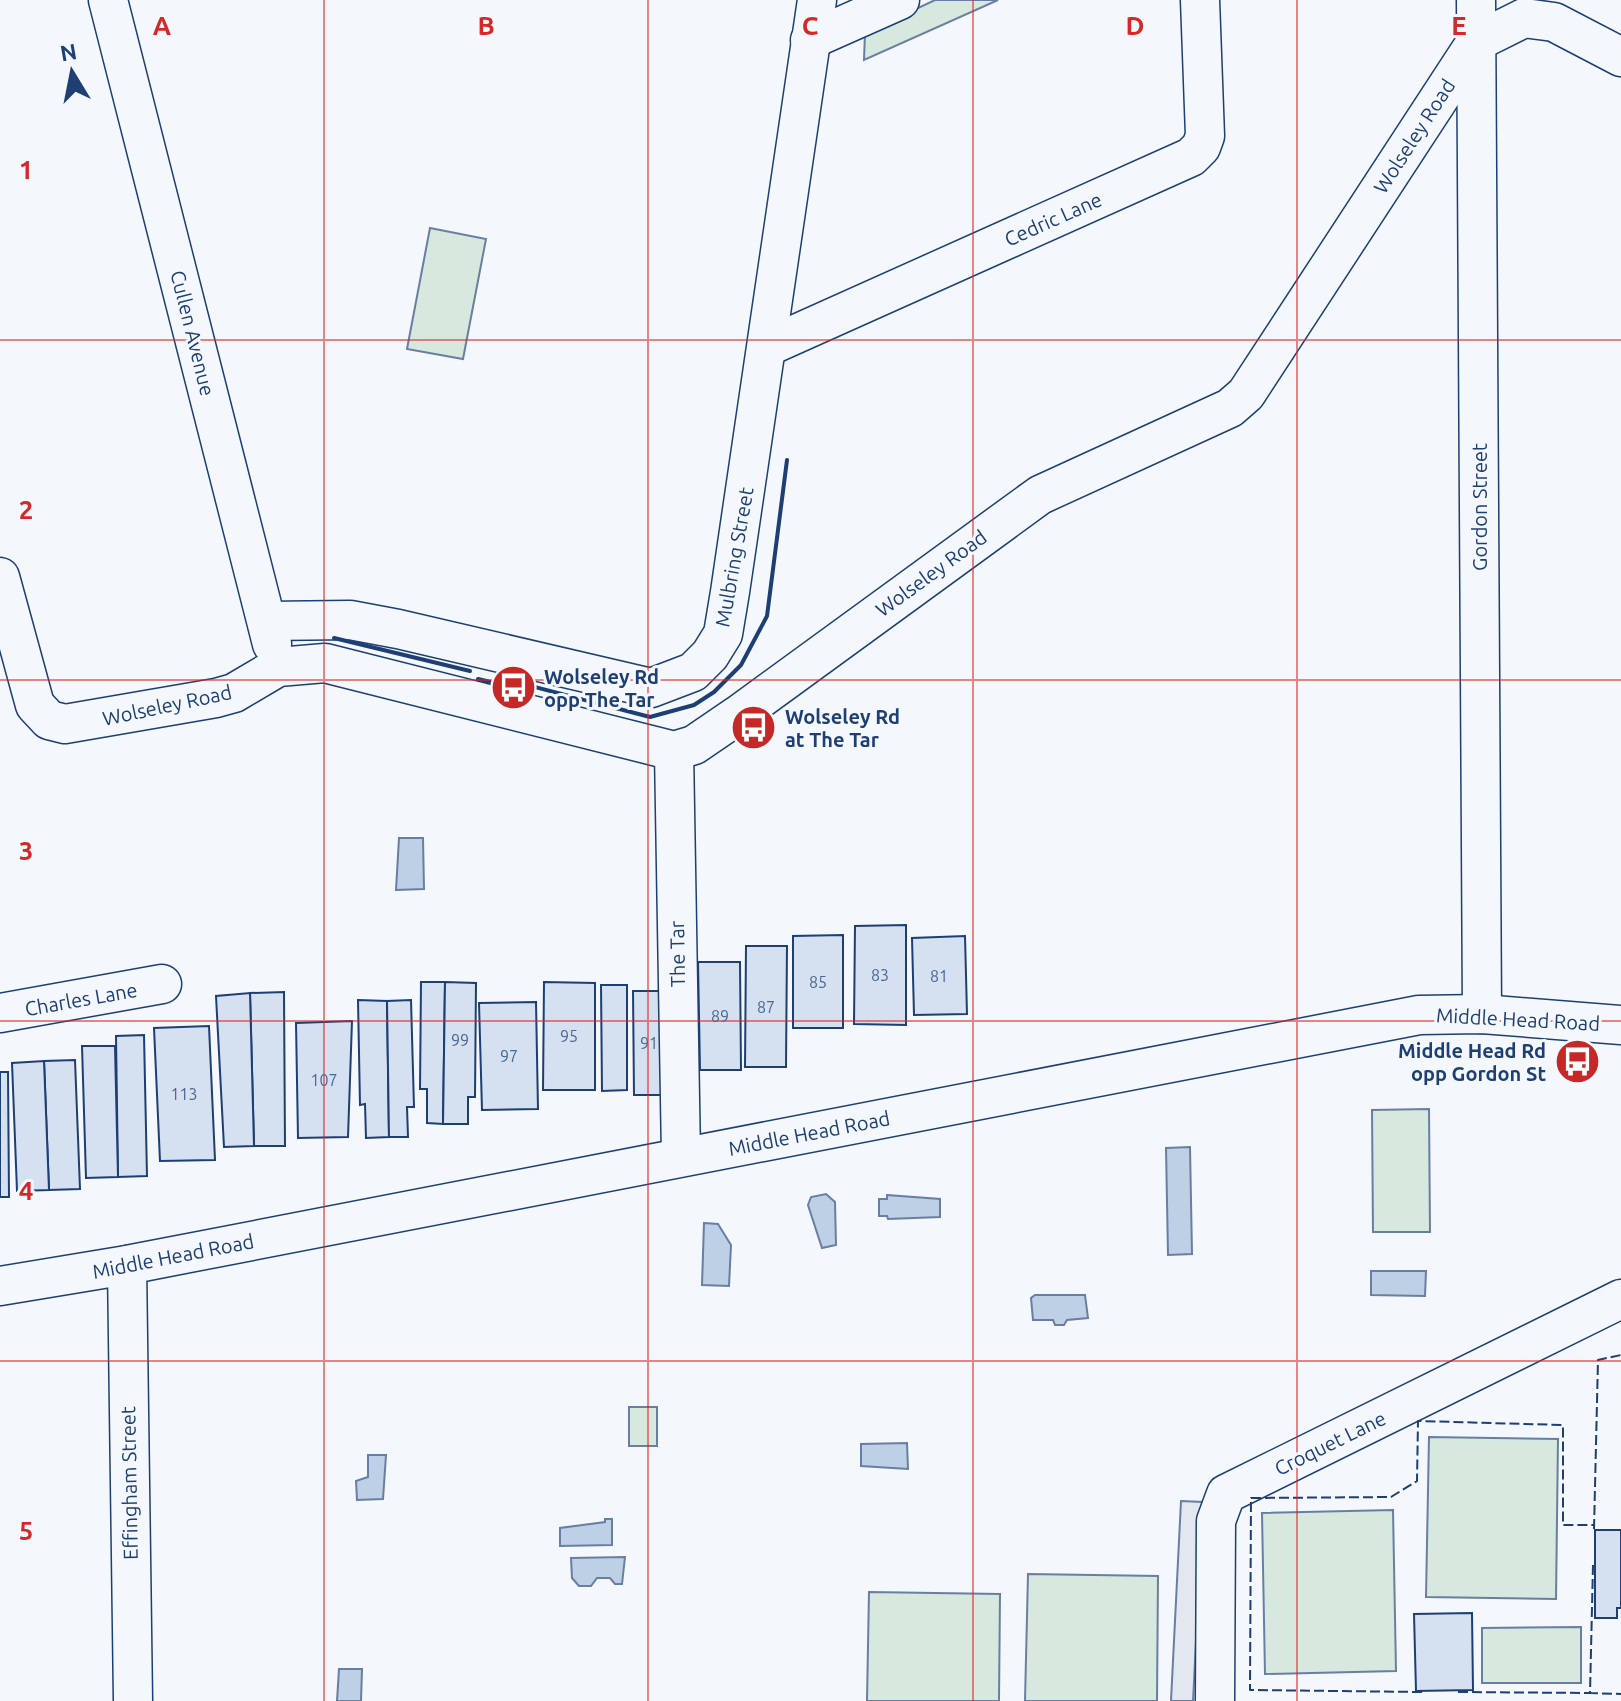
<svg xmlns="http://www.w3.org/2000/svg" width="1621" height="1701" font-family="Ubuntu,sans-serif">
	<rect width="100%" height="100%" fill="#f4f7fb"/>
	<g fill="#d7e8df" stroke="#687fa3" stroke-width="2">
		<path d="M 935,0 L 998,0 L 864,60 L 865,33 Z"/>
		<path d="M 430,228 L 486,239 L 463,359 L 407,349 Z"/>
		<path d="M 1429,1109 L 1430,1232 L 1373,1232 L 1372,1110 Z"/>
		<rect x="629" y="1407" width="28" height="39"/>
		<path d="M 1429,1437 L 1558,1439 L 1556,1599 L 1426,1597 Z"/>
		<path d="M 1393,1510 L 1396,1671 L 1265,1674 L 1262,1513 Z"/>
		<path d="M 1028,1574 L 1158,1576 L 1157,1701 L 1025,1701 Z"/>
		<path d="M 869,1592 L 1000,1594 L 999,1701 L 867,1701 Z"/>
		<path d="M 1581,1627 L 1581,1683 L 1482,1683 L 1482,1628 Z"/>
	</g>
	<path fill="#e3e8f0" stroke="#687fa3" stroke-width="2" d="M 1181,1501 L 1203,1502 L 1193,1701 L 1171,1701 Z"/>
	<g fill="#bed0e5" stroke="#687fa3" stroke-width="2">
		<path d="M 399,838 L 423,838 L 424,889 L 396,890 Z"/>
		<path d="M 1190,1147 L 1192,1254 L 1168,1255 L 1166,1148 Z"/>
		<path d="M 826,1194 L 835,1202 L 836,1245 L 822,1248 L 808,1205 L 811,1197 Z"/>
		<path d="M 887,1195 L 940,1199 L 940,1217 L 888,1219 L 887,1216 L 879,1216 L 879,1199 L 887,1199 Z"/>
		<path d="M 704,1223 L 718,1224 L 731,1245 L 729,1286 L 702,1285 Z"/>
		<path d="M 1371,1271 L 1426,1271 L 1425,1296 L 1371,1295 Z"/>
		<path d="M 1035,1295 L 1085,1295 L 1088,1318 L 1067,1320 L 1064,1325 L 1055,1325 L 1053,1320 L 1033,1320 L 1031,1298 Z"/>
		<path d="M 907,1443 L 908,1469 L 861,1466 L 861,1444 Z"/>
		<path d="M 368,1455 L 386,1455 L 383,1499 L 357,1500 L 356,1481 L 368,1477 Z"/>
		<path d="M 605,1519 L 612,1519 L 612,1545 L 560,1546 L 560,1528 L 605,1522 Z"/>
		<path d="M 625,1557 L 622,1584 L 615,1584 L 610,1578 L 597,1578 L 591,1586 L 579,1586 L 572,1578 L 571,1558 Z"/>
		<path d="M 339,1669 L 362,1669 L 361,1701 L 337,1701 Z"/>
	</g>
	<g fill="#d5e0f0" stroke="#1d3f73" stroke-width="2">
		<path d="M 906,925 L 906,1025 L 854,1024 L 855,926 Z"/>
		<path d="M 843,935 L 843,1028 L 793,1028 L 793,936 Z"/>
		<path d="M 965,936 L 967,1014 L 914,1015 L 912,938 Z"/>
		<path d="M 746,946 L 787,946 L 786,1067 L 745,1067 Z"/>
		<path d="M 698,962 L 740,962 L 741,1070 L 700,1070 Z"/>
		<path d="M 421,982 L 445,982 L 443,1124 L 427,1123 L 427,1089 L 420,1089 Z"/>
		<path d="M 445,982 L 476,983 L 475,1097 L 468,1097 L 468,1124 L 443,1124 Z"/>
		<path d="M 544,982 L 595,983 L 595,1090 L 543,1090 Z"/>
		<path d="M 601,985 L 627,985 L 627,1090 L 602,1091 Z"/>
		<path d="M 633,991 L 663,991 L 664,1095 L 634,1095 Z"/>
		<path d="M 284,992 L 285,1146 L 254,1146 L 250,993 Z"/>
		<path d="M 250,993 L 254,1146 L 224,1147 L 216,996 Z"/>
		<path d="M 358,1000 L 387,1001 L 389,1137 L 366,1138 L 365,1104 L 360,1105 Z"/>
		<path d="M 411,1000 L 414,1107 L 407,1107 L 408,1137 L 389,1137 L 387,1001 Z"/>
		<path d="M 536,1002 L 538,1109 L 482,1110 L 479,1003 Z"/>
		<path d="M 352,1021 L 348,1137 L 298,1138 L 296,1023 Z"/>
		<path d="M 209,1026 L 215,1160 L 160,1161 L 154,1028 Z"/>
		<path d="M 144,1035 L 147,1176 L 118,1177 L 116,1036 Z"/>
		<path d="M 82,1046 L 115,1046 L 118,1177 L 86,1178 Z"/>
		<path d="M 75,1060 L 80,1189 L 49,1190 L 44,1061 Z"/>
		<path d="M 44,1061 L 49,1190 L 17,1191 L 12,1063 Z"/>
		<path d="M 0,1072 L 8,1072 L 9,1197 L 0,1197 Z"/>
		<path d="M 1595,1530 L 1621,1530 L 1621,1608 L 1617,1608 L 1617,1618 L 1595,1618 Z"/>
		<path d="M 1472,1613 L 1473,1690 L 1416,1691 L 1414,1614 Z"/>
	</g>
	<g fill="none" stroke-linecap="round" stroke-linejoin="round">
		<defs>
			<g id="minor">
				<path d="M 108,0 L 272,644"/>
				<path d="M 1476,0 L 1482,1014"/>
				<path d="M 810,40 L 900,0"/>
				<path d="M 767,347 L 1191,157 L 1201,147 L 1205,136 L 1200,0"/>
				<path d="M 0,577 L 35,705 L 49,720 L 65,724 L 216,698 L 234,693 L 278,667 L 325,663 L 674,751 L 694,745 L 738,715 L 1040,495 L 1230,408 L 1246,394 L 1476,42 L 1524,18 L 1554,22 L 1621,57"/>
				<path d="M 267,621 L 350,620 L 398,629 L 651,688 L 693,672 L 710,655 L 723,634 L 730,592 L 817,0"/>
				<path d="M 674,751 L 681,1157"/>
				<path d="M 0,1013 L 162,984"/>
				<path d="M 127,1265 L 133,1701"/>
				<path d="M 0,1286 L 127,1265 L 1419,1015 L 1482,1014 L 1621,1025"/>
				<path d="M 1215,1701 L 1216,1521 L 1226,1494 L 1621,1299"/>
			</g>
		</defs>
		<use href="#minor" stroke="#1d3f73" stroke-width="41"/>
		<use href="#minor" stroke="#f4f7fb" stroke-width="38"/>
		<g stroke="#1d3f73" stroke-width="2" stroke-dasharray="10 4" stroke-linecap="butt">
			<path d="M 1594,1529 L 1598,1360 L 1621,1355"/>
			<path d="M 1593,1565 L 1590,1693 L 1621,1694"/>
			<path d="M 1422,1692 L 1250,1690 L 1251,1498 L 1391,1497 L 1417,1481 L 1418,1421 L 1563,1425 L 1563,1525 L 1594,1525"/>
			<path d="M 1458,1692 L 1590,1693"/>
		</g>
		<g stroke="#1d3f73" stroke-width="4">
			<path d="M 334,638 L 470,671"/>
			<path d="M 478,679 L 503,685 L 504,679 L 650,717 L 694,705 L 714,692 L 741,665 L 767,616 L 787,460"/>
		</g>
	</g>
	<path fill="none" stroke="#d62828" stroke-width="2" stroke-opacity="0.55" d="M 324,0 L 324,1701M 648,0 L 648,1701M 973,0 L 973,1701M 1297,0 L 1297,1701M 0,340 L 1621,340M 0,680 L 1621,680M 0,1021 L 1621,1021M 0,1361 L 1621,1361"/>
	<defs>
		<symbol id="bus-disc" viewBox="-11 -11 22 22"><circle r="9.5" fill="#c62828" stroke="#f4f7fb"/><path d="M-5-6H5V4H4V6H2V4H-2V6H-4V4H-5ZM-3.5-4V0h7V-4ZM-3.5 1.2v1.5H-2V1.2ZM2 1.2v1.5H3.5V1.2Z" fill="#fff"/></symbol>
	</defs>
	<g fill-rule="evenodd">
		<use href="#bus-disc" x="488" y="662" width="51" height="51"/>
		<use href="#bus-disc" x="728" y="702" width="51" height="51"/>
		<use href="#bus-disc" x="1552" y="1036" width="51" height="51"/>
	</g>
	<g text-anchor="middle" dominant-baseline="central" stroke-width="6" stroke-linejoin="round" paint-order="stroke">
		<g font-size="16" fill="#4b6792">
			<text x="880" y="975">83</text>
			<text x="939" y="976">81</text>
			<text x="818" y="982">85</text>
			<text x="766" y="1007">87</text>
			<text x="720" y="1016">89</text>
			<text x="569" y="1036">95</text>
			<text x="460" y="1040">99</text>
			<text x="649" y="1043">91</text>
			<text x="509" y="1056">97</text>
			<text x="324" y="1080">107</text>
			<text x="184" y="1094">113</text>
		</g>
		<g font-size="20" fill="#1d3f73" stroke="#f4f7fb">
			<text transform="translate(1414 136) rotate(-57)">Wolseley Road</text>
			<text transform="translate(1053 219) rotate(-24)">Cedric Lane</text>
			<text transform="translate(193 333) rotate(76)">Cullen Avenue</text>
			<text transform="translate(1479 507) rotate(-90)">Gordon Street</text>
			<text transform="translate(734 557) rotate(-80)">Mulbring Street</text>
			<text transform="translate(931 573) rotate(-36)">Wolseley Road</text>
			<text transform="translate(167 705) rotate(-12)">Wolseley Road</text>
			<text transform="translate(677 954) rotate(-91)">The Tar</text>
			<text transform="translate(81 999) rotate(-10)">Charles Lane</text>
			<text transform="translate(1518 1019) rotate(3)">Middle Head Road</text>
			<text transform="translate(809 1133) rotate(-11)">Middle Head Road</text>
			<text transform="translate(173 1256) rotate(-11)">Middle Head Road</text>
			<text transform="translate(1330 1443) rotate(-26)">Croquet Lane</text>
			<text transform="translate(129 1483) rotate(-91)">Effingham Street</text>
		</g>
		<g font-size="20" font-weight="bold" fill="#1d3f73" stroke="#f4f7fb" text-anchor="start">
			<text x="544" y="676">Wolseley Rd<tspan x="544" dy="23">opp The Tar</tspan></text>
			<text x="785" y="716">Wolseley Rd<tspan x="785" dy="23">at The Tar</tspan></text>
			<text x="1546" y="1050" text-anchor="end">Middle Head Rd<tspan x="1546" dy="23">opp Gordon St</tspan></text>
		</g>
	</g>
	<g font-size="26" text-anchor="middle" font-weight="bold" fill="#d62828" stroke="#f4f7fb" stroke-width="6" stroke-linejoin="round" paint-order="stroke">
		<text x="162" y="35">A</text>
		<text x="486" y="35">B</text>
		<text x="810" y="35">C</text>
		<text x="1135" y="35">D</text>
		<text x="1459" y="35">E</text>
		<text x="26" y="179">1</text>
		<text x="26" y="519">2</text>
		<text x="26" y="860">3</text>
		<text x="26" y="1200">4</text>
		<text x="26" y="1540">5</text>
	</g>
	<g transform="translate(72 72) rotate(350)" stroke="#f4f7fb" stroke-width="6" paint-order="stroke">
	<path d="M0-6L14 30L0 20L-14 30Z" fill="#1d3f73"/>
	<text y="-12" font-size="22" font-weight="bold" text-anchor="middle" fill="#1d3f73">N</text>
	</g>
</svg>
